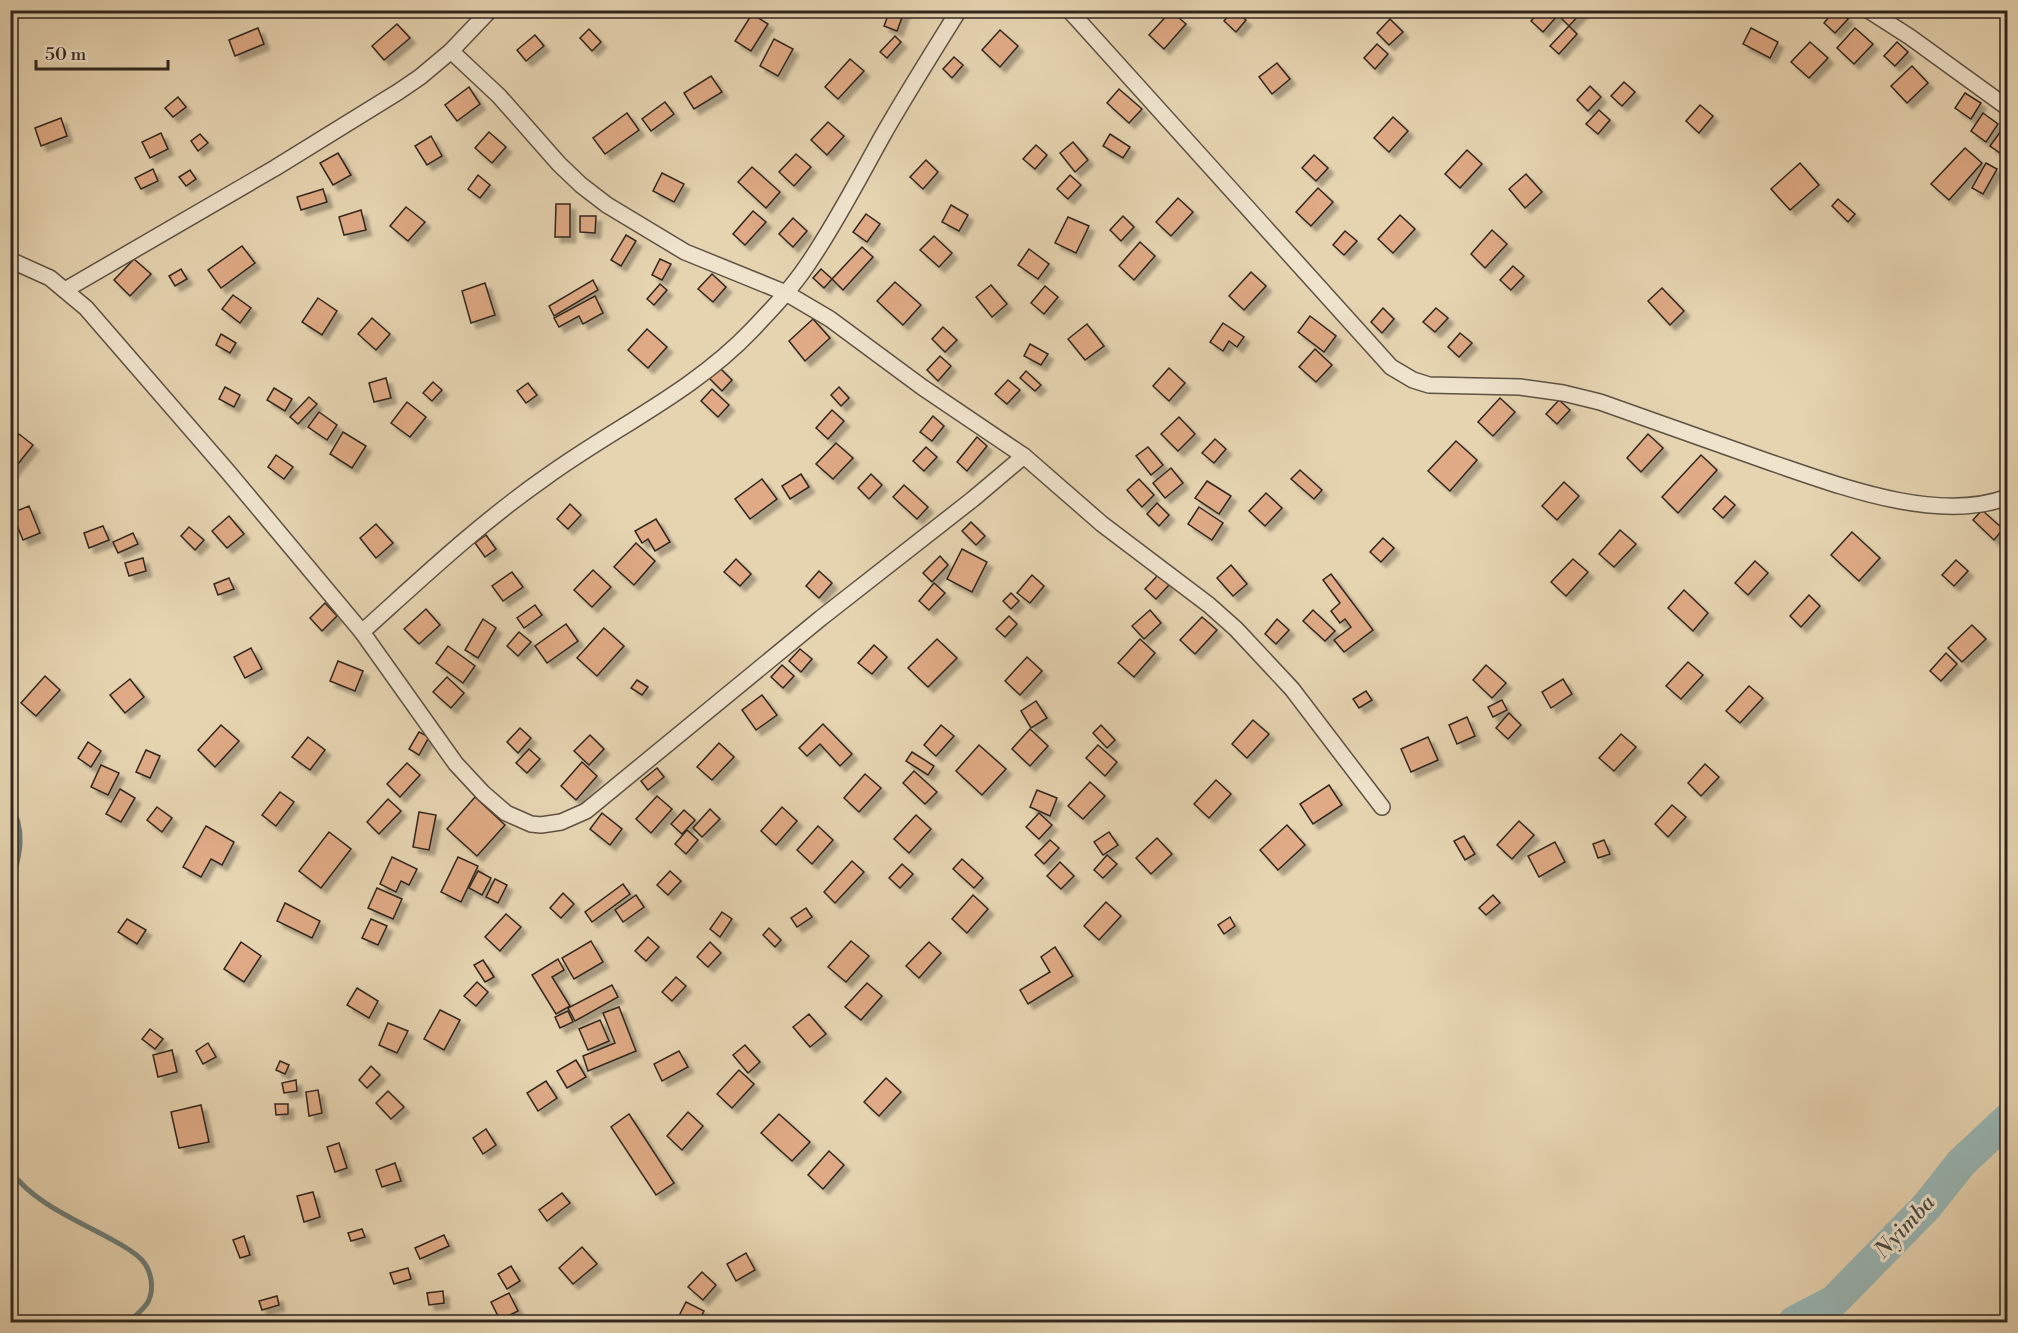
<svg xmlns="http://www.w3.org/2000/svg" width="2018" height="1333" font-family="'Libre Bodoni',serif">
	<defs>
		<filter id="shadow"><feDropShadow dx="5.5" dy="5.5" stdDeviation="1.5" flood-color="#0004"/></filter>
	</defs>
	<rect width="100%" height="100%" fill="#e6d4b1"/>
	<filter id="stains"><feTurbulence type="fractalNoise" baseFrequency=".00333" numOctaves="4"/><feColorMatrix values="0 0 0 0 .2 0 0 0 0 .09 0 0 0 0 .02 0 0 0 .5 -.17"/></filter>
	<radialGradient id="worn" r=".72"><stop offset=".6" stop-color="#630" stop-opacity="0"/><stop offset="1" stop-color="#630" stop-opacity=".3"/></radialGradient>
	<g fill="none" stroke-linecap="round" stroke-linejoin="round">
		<g stroke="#6f7d79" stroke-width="5">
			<path d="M 10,803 C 28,833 18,860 10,891"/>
			<path d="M 10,1170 C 32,1202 76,1220 109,1238 C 120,1244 132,1250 141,1259 C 151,1269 155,1288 148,1302 C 144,1309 135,1316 129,1322"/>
		</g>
		<path stroke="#99b7b5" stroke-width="32" d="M 1794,1322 L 1834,1301 L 1927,1206 L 1961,1163 L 2008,1119"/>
	</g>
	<g fill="#dfaa85" stroke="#31261e" stroke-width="1.5" filter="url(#shadow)">
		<path d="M 890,10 L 904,12 L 897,31 L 884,26 Z"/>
		<path d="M 1233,10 L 1246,20 L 1236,32 L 1224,21 Z"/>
		<path d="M 1541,10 L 1552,10 L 1558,15 L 1543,32 L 1531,21 Z"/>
		<path d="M 1562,10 L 1580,10 L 1582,12 L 1569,26 L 1558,15 Z"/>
		<path d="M 1835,10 L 1839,10 L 1848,19 L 1835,33 L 1824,23 Z"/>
		<path d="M 1171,11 L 1186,24 L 1164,49 L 1149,35 Z"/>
		<path d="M 752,14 L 768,24 L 751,51 L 735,41 Z"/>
		<path d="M 1390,19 L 1403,32 L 1389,45 L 1377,33 Z"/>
		<path d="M 397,24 L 410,38 L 384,60 L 372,46 Z"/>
		<path d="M 1569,26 L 1577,34 L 1559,54 L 1550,46 Z"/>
		<path d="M 258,28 L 264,44 L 235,56 L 229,40 Z"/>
		<path d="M 1751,28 L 1778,42 L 1770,58 L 1743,44 Z"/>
		<path d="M 1855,28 L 1873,44 L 1854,64 L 1837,48 Z"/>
		<path d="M 589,29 L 601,42 L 592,51 L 580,38 Z"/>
		<path d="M 1000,30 L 1018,46 L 1000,67 L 982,50 Z"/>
		<path d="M 535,35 L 544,46 L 526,61 L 517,50 Z"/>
		<path d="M 895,36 L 901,42 L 887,58 L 880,52 Z"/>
		<path d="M 774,39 L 793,49 L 778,76 L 760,66 Z"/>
		<path d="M 1810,42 L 1828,58 L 1809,78 L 1791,62 Z"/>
		<path d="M 1897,42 L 1908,52 L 1895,66 L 1884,56 Z"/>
		<path d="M 1377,44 L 1388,54 L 1375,69 L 1364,58 Z"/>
		<path d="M 954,57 L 963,65 L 952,78 L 943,69 Z"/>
		<path d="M 850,59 L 864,71 L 838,99 L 825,87 Z"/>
		<path d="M 1277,63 L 1290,79 L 1272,94 L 1259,77 Z"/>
		<path d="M 1912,66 L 1928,83 L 1907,103 L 1891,86 Z"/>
		<path d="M 711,76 L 722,92 L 694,109 L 684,93 Z"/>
		<path d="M 1624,82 L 1635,92 L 1622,106 L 1611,96 Z"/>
		<path d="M 1590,86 L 1601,97 L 1588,111 L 1577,100 Z"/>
		<path d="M 469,87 L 480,104 L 457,121 L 445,105 Z"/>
		<path d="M 1119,89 L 1142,109 L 1129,123 L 1107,103 Z"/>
		<path d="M 1965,93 L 1981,103 L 1971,119 L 1955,108 Z"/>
		<path d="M 178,97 L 186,107 L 173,117 L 165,108 Z"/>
		<path d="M 665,102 L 674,114 L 651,131 L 642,119 Z"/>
		<path d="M 1700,105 L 1713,116 L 1699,133 L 1686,121 Z"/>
		<path d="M 1599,110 L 1610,120 L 1598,134 L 1586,124 Z"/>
		<path d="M 627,113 L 639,130 L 605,154 L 593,138 Z"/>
		<path d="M 1983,113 L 1998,124 L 1986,142 L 1971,131 Z"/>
		<path d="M 1393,117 L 1408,131 L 1389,152 L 1374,138 Z"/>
		<path d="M 61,118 L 67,136 L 41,146 L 35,128 Z"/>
		<path d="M 828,122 L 844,136 L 827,155 L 811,140 Z"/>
		<path d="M 2006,124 L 2008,143 L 2000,153 L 1990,146 Z"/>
		<path d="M 489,132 L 506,147 L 492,163 L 475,148 Z"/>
		<path d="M 161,133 L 168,149 L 150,158 L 142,142 Z"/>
		<path d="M 200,134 L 208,143 L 198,151 L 191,141 Z"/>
		<path d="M 1110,134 L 1130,147 L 1123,158 L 1103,146 Z"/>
		<path d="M 431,136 L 442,156 L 427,165 L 415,146 Z"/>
		<path d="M 1073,142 L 1088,160 L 1075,172 L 1060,153 Z"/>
		<path d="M 1036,145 L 1047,155 L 1035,169 L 1023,159 Z"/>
		<path d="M 1965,148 L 1982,163 L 1949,200 L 1931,184 Z"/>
		<path d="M 1467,150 L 1482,164 L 1460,188 L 1445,174 Z"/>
		<path d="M 338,153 L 351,175 L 333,185 L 320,163 Z"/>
		<path d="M 796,154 L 811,167 L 794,186 L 779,172 Z"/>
		<path d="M 1314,155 L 1328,168 L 1316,181 L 1302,168 Z"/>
		<path d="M 926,160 L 938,172 L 923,189 L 910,177 Z"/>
		<path d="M 1800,163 L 1819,185 L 1790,210 L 1771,189 Z"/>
		<path d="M 1986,163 L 1997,169 L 1983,194 L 1972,188 Z"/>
		<path d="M 752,167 L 780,192 L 766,208 L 738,182 Z"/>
		<path d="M 153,169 L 158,181 L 141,189 L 135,178 Z"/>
		<path d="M 190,170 L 196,179 L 186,186 L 179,177 Z"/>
		<path d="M 662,173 L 684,184 L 674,202 L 653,191 Z"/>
		<path d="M 1526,174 L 1542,192 L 1525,208 L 1509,189 Z"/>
		<path d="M 478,175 L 490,185 L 480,198 L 468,189 Z"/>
		<path d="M 1070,175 L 1081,185 L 1068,199 L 1057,189 Z"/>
		<path d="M 1318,188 L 1333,202 L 1311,226 L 1296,212 Z"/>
		<path d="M 323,189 L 327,202 L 301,210 L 297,197 Z"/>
		<path d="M 1178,198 L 1193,212 L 1171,236 L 1156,222 Z"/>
		<path d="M 1838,199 L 1855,214 L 1848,222 L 1832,206 Z"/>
		<path d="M 556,204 L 570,204 L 570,237 L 555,237 Z"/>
		<path d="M 951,205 L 968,215 L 959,231 L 942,222 Z"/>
		<path d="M 406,207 L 425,222 L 408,241 L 390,226 Z"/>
		<path d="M 361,210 L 366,230 L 344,235 L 339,217 Z"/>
		<path d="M 753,211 L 766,222 L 745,245 L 733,234 Z"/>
		<path d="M 866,214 L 880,224 L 867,242 L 853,232 Z"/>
		<path d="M 1400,215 L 1415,229 L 1393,253 L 1378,239 Z"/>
		<path d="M 580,216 L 596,216 L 595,233 L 580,232 Z"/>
		<path d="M 1123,216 L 1134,227 L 1121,241 L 1110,230 Z"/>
		<path d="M 1068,217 L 1089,226 L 1076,253 L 1055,243 Z"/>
		<path d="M 793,218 L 807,231 L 793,247 L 779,234 Z"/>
		<path d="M 1492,230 L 1507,244 L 1485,268 L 1471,254 Z"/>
		<path d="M 1345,231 L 1357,241 L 1344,255 L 1333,245 Z"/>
		<path d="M 626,235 L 636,241 L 621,266 L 611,260 Z"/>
		<path d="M 934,236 L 952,253 L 939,267 L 920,250 Z"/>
		<path d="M 1140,242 L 1155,256 L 1134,280 L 1119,266 Z"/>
		<path d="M 242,246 L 255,263 L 221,288 L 208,270 Z"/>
		<path d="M 862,247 L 873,257 L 843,290 L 832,279 Z"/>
		<path d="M 1029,249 L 1049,264 L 1038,279 L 1018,265 Z"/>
		<path d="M 134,259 L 151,274 L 130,296 L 114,280 Z"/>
		<path d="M 660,259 L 671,264 L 662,280 L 652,275 Z"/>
		<path d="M 1513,266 L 1524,276 L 1511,290 L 1500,280 Z"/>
		<path d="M 181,269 L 187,279 L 175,286 L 169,276 Z"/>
		<path d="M 821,269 L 832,279 L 824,288 L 813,278 Z"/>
		<path d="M 1251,272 L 1266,286 L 1244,310 L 1229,296 Z"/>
		<path d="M 712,274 L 726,287 L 713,302 L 698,289 Z"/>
		<path d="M 593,280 L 598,290 L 554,316 L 549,306 Z"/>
		<path d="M 895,282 L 921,305 L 903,325 L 877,301 Z"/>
		<path d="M 485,283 L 495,315 L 471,323 L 462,291 Z"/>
		<path d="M 660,284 L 667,290 L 654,305 L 647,299 Z"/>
		<path d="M 991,285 L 1007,304 L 992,317 L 976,297 Z"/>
		<path d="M 1045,286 L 1058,297 L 1044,314 L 1031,303 Z"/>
		<path d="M 1662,288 L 1684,311 L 1670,325 L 1648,301 Z"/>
		<path d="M 233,295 L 251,308 L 240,323 L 222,309 Z"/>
		<path d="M 595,296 L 603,313 L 583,324 L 579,316 L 559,327 L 554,318 Z"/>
		<path d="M 318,298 L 337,311 L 322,335 L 302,322 Z"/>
		<path d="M 1383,308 L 1394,319 L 1382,333 L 1371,322 Z"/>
		<path d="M 1436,308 L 1448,318 L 1435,332 L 1423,322 Z"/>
		<path d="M 1310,316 L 1336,336 L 1324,352 L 1298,332 Z"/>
		<path d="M 372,318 L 390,334 L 376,350 L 358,334 Z"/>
		<path d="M 813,319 L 830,338 L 805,361 L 789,341 Z"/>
		<path d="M 1223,323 L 1244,337 L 1237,347 L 1229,341 L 1223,351 L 1210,342 Z"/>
		<path d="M 1087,324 L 1104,346 L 1085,360 L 1068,339 Z"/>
		<path d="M 943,327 L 957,340 L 945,352 L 932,339 Z"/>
		<path d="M 647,329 L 667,347 L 648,368 L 628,350 Z"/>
		<path d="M 1460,333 L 1472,343 L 1459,357 L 1448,347 Z"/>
		<path d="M 221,334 L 236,343 L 230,353 L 216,345 Z"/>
		<path d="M 1030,344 L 1048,354 L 1041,365 L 1024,356 Z"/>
		<path d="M 1315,349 L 1332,365 L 1316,382 L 1299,367 Z"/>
		<path d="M 940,356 L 951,366 L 938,381 L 927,370 Z"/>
		<path d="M 719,367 L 732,380 L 722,391 L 709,378 Z"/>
		<path d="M 1169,368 L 1185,383 L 1169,401 L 1153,386 Z"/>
		<path d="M 1026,371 L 1041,385 L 1035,391 L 1020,378 Z"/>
		<path d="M 386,378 L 391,398 L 374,402 L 369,383 Z"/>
		<path d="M 1008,380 L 1020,390 L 1007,404 L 995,394 Z"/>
		<path d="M 433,382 L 442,390 L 432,401 L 423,393 Z"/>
		<path d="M 528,383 L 537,395 L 526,403 L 517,391 Z"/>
		<path d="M 225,387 L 240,395 L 234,407 L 219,399 Z"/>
		<path d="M 839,387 L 849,398 L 841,406 L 831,395 Z"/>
		<path d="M 274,388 L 292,399 L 285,411 L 267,400 Z"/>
		<path d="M 712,389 L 729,405 L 718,417 L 701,401 Z"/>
		<path d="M 309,397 L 317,404 L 298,424 L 290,417 Z"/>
		<path d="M 1500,398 L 1515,412 L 1493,436 L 1478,422 Z"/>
		<path d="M 1559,400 L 1570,410 L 1557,424 L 1546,414 Z"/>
		<path d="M 407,402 L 426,417 L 410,437 L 391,423 Z"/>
		<path d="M 832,410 L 844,421 L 828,439 L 816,428 Z"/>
		<path d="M 319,412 L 337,425 L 327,440 L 308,427 Z"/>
		<path d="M 933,416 L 944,426 L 932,441 L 920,432 Z"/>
		<path d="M 1179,417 L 1195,434 L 1178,451 L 1161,434 Z"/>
		<path d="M 343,432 L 366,446 L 352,468 L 330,454 Z"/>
		<path d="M 19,434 L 33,445 L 10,474 L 10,446 Z"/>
		<path d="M 1648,434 L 1663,448 L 1641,472 L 1627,458 Z"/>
		<path d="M 977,437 L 987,446 L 967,471 L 957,462 Z"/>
		<path d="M 1215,439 L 1226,449 L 1214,463 L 1202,453 Z"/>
		<path d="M 1456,441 L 1477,460 L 1450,491 L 1428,471 Z"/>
		<path d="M 836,443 L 853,458 L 833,479 L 816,464 Z"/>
		<path d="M 926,447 L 937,457 L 924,471 L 913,461 Z"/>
		<path d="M 1148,447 L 1163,465 L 1151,475 L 1136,456 Z"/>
		<path d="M 276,455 L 293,467 L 284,479 L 268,467 Z"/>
		<path d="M 1701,455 L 1717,470 L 1678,513 L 1662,497 Z"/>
		<path d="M 1171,468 L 1183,483 L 1165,498 L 1153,483 Z"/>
		<path d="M 1300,470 L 1322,490 L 1314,499 L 1291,479 Z"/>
		<path d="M 801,474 L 809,487 L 790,499 L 782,486 Z"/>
		<path d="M 871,474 L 882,485 L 869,499 L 858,488 Z"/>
		<path d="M 762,479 L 777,499 L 750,519 L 735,499 Z"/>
		<path d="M 1139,479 L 1154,495 L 1142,507 L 1127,490 Z"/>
		<path d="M 1207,481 L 1231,496 L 1219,514 L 1195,498 Z"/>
		<path d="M 1564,482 L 1579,496 L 1557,520 L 1542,506 Z"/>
		<path d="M 904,485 L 928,507 L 917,519 L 893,497 Z"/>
		<path d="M 1266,493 L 1282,508 L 1265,526 L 1249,511 Z"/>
		<path d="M 1725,496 L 1735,505 L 1723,518 L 1713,509 Z"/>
		<path d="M 1157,503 L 1169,515 L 1159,526 L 1147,514 Z"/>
		<path d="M 570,504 L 581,515 L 568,529 L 557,519 Z"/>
		<path d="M 29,506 L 40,533 L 23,540 L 12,513 Z"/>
		<path d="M 1199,507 L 1223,523 L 1212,540 L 1188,524 Z"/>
		<path d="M 1982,510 L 2003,529 L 1994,540 L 1973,520 Z"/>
		<path d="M 229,516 L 244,534 L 227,548 L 212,531 Z"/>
		<path d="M 656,519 L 670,542 L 655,551 L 648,539 L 642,543 L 635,531 Z"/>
		<path d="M 971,522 L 985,536 L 976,545 L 962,531 Z"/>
		<path d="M 376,524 L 393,543 L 376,558 L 360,538 Z"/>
		<path d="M 103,526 L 109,540 L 89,548 L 84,533 Z"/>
		<path d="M 189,527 L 204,540 L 195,550 L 181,536 Z"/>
		<path d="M 1620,530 L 1636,544 L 1614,567 L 1599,554 Z"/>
		<path d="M 1852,532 L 1880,558 L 1859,581 L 1831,555 Z"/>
		<path d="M 133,533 L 138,544 L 118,553 L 113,542 Z"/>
		<path d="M 486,535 L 496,549 L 485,557 L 475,543 Z"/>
		<path d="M 1383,538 L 1394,548 L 1381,562 L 1370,552 Z"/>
		<path d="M 636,543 L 655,561 L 634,585 L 614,567 Z"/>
		<path d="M 962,549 L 987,562 L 972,592 L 947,579 Z"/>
		<path d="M 940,556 L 948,565 L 932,582 L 923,573 Z"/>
		<path d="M 143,558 L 146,571 L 129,576 L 125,563 Z"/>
		<path d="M 736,559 L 751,574 L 740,586 L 724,572 Z"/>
		<path d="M 1573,559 L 1588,572 L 1566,596 L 1551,582 Z"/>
		<path d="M 1956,560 L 1968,571 L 1954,586 L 1942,575 Z"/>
		<path d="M 1755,561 L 1768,573 L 1748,595 L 1735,583 Z"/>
		<path d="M 1231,565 L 1247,584 L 1233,596 L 1217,578 Z"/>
		<path d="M 593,570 L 611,587 L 592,607 L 574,590 Z"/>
		<path d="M 819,571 L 832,583 L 819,598 L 806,586 Z"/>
		<path d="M 512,572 L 523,587 L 503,601 L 492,586 Z"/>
		<path d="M 1331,574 L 1373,630 L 1344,652 L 1334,640 L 1351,627 L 1345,619 L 1340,623 L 1331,611 L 1340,603 L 1323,580 Z"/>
		<path d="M 1032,575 L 1044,586 L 1030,603 L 1017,593 Z"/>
		<path d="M 1158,575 L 1169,585 L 1156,599 L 1145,589 Z"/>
		<path d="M 229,578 L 234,589 L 218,595 L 214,584 Z"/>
		<path d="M 934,583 L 945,593 L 929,610 L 919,601 Z"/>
		<path d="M 1684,590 L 1708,613 L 1693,631 L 1668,608 Z"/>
		<path d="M 1011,593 L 1019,601 L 1011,609 L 1003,601 Z"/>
		<path d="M 1809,595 L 1820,606 L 1801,627 L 1790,616 Z"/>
		<path d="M 325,603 L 337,616 L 322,631 L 310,618 Z"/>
		<path d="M 535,605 L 542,615 L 524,628 L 517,618 Z"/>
		<path d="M 426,609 L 440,625 L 419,644 L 404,629 Z"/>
		<path d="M 1150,610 L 1161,623 L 1144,639 L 1132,626 Z"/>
		<path d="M 1313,610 L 1335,631 L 1325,641 L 1303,621 Z"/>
		<path d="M 1009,616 L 1017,624 L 1005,637 L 996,629 Z"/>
		<path d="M 1202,617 L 1217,630 L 1195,654 L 1180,640 Z"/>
		<path d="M 483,619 L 496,628 L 478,658 L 465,650 Z"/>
		<path d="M 1277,619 L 1289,630 L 1276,644 L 1265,634 Z"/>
		<path d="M 566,624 L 578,641 L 547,663 L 535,646 Z"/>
		<path d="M 1972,625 L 1986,639 L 1962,662 L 1948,648 Z"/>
		<path d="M 604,628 L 624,646 L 597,676 L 577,658 Z"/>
		<path d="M 519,632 L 531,642 L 518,656 L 507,646 Z"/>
		<path d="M 937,639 L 957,658 L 928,687 L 908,668 Z"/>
		<path d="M 1140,639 L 1155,653 L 1134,677 L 1118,663 Z"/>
		<path d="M 874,645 L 887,657 L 872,674 L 858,663 Z"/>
		<path d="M 448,646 L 475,666 L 463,683 L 436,663 Z"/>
		<path d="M 251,648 L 262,669 L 245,678 L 234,657 Z"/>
		<path d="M 800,649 L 812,659 L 801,672 L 789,661 Z"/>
		<path d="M 1946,653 L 1957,664 L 1941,681 L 1930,671 Z"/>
		<path d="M 1027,657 L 1042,671 L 1020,695 L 1005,681 Z"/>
		<path d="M 338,661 L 363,671 L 355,691 L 330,681 Z"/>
		<path d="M 1688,662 L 1703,675 L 1681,699 L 1666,686 Z"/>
		<path d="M 782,665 L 794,676 L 783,688 L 771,677 Z"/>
		<path d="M 1486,665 L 1506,683 L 1492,698 L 1473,680 Z"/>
		<path d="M 45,676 L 60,690 L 36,716 L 21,703 Z"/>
		<path d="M 447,677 L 464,693 L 451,708 L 433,692 Z"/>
		<path d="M 130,679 L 144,697 L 125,713 L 110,695 Z"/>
		<path d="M 1563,679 L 1572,694 L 1551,708 L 1542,692 Z"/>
		<path d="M 637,680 L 648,687 L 642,695 L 631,688 Z"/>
		<path d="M 1749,686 L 1763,698 L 1740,723 L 1726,711 Z"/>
		<path d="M 1366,691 L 1372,700 L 1359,708 L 1353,699 Z"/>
		<path d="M 762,695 L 777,715 L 756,730 L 742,710 Z"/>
		<path d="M 1502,700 L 1507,710 L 1493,717 L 1488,707 Z"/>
		<path d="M 1036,701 L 1047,718 L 1031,728 L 1021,711 Z"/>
		<path d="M 1509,713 L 1521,725 L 1508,739 L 1496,728 Z"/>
		<path d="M 1467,717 L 1475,736 L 1457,744 L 1449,725 Z"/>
		<path d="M 1253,720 L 1269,734 L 1247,758 L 1232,744 Z"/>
		<path d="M 823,724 L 852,754 L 840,766 L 820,744 L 807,756 L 799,748 Z"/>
		<path d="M 221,725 L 239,741 L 215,767 L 198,750 Z"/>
		<path d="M 941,725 L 954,736 L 936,756 L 924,745 Z"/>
		<path d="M 1101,725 L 1115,740 L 1107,748 L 1093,733 Z"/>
		<path d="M 520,728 L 531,738 L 518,753 L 507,742 Z"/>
		<path d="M 1030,729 L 1048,746 L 1030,766 L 1012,749 Z"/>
		<path d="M 419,732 L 429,737 L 419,755 L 409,749 Z"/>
		<path d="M 1621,734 L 1636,747 L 1614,771 L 1599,758 Z"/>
		<path d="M 590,735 L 604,749 L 589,765 L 574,751 Z"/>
		<path d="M 308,737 L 325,750 L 310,770 L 292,757 Z"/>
		<path d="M 1428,737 L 1438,760 L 1411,772 L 1401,749 Z"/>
		<path d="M 88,742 L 101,751 L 91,767 L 78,758 Z"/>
		<path d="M 719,743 L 734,757 L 712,780 L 697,767 Z"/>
		<path d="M 979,745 L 1006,769 L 982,795 L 956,771 Z"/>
		<path d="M 1098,745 L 1117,762 L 1105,776 L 1086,758 Z"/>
		<path d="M 529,749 L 540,759 L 527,773 L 516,763 Z"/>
		<path d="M 146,750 L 160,756 L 150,778 L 136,772 Z"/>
		<path d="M 912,752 L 934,766 L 928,775 L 906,761 Z"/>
		<path d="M 582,762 L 597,776 L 576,800 L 561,786 Z"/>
		<path d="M 407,763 L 420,775 L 400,797 L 387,784 Z"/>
		<path d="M 1705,764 L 1719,777 L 1701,796 L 1688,783 Z"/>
		<path d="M 101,765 L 119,773 L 108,795 L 91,787 Z"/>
		<path d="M 657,768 L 664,777 L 648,790 L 641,781 Z"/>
		<path d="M 914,771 L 937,792 L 925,804 L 903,783 Z"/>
		<path d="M 865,774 L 881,788 L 859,812 L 844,798 Z"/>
		<path d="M 1216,780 L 1231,794 L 1209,818 L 1194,804 Z"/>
		<path d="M 1090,782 L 1105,796 L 1083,819 L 1068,806 Z"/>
		<path d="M 1329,785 L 1342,805 L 1313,824 L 1300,804 Z"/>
		<path d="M 120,789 L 135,798 L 121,822 L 106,814 Z"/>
		<path d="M 1037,790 L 1057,798 L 1050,816 L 1030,807 Z"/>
		<path d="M 280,792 L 294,802 L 276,826 L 262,815 Z"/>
		<path d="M 657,796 L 672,809 L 651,833 L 636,819 Z"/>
		<path d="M 475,797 L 505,825 L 477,856 L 447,829 Z"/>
		<path d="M 388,799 L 401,811 L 379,834 L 367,822 Z"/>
		<path d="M 1672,805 L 1686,817 L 1668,837 L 1655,824 Z"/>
		<path d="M 157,807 L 172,818 L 162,832 L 147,820 Z"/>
		<path d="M 782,807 L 797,821 L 776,845 L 761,831 Z"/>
		<path d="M 710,809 L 720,819 L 702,837 L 693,828 Z"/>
		<path d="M 684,810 L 695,820 L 682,834 L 671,824 Z"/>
		<path d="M 419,812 L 436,815 L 429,850 L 413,847 Z"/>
		<path d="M 602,813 L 622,829 L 610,845 L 590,829 Z"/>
		<path d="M 1039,813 L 1052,825 L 1039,839 L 1026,827 Z"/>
		<path d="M 916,815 L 931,829 L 909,853 L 894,839 Z"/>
		<path d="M 1519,821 L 1534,835 L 1512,859 L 1497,845 Z"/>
		<path d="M 1287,825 L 1305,845 L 1278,870 L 1260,850 Z"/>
		<path d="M 206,826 L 234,842 L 222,865 L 211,859 L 201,877 L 183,867 Z"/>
		<path d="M 818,826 L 833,840 L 812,864 L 797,850 Z"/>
		<path d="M 687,830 L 698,840 L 686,854 L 675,844 Z"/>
		<path d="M 329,832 L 351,849 L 321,888 L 299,871 Z"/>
		<path d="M 1109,832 L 1118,845 L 1103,855 L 1094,842 Z"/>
		<path d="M 1464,836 L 1475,854 L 1465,860 L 1454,841 Z"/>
		<path d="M 1157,838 L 1172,854 L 1151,874 L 1136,858 Z"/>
		<path d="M 1050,840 L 1059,848 L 1044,864 L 1035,855 Z"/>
		<path d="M 1604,840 L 1610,854 L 1598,858 L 1593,844 Z"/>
		<path d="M 1555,842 L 1565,862 L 1539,877 L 1528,856 Z"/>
		<path d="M 1107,855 L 1117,864 L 1103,878 L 1094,870 Z"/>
		<path d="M 392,857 L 417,869 L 409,885 L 401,881 L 396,892 L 380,884 Z"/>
		<path d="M 458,857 L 478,866 L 461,902 L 441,892 Z"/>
		<path d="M 962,859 L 983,878 L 974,888 L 953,869 Z"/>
		<path d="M 852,861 L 864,872 L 835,903 L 824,892 Z"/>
		<path d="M 1060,862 L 1074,876 L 1061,889 L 1047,876 Z"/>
		<path d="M 902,864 L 913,874 L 900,888 L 889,878 Z"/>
		<path d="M 478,871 L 491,878 L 482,895 L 469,888 Z"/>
		<path d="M 670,871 L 681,881 L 668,895 L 657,885 Z"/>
		<path d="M 495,879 L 507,885 L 498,903 L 486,897 Z"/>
		<path d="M 623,884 L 630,894 L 592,922 L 585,912 Z"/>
		<path d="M 377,888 L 402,899 L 393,919 L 368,908 Z"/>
		<path d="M 563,893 L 574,904 L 561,918 L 550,908 Z"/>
		<path d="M 636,895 L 644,907 L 623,922 L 615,910 Z"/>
		<path d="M 973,895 L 988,909 L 967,933 L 952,919 Z"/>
		<path d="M 1493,895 L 1500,903 L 1486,915 L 1479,908 Z"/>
		<path d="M 1106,902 L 1121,916 L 1099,940 L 1084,926 Z"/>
		<path d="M 285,903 L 320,921 L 312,938 L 277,921 Z"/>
		<path d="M 806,908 L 812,917 L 797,927 L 791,918 Z"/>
		<path d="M 722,912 L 732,919 L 720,937 L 710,929 Z"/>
		<path d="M 506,914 L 521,927 L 500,951 L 485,937 Z"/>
		<path d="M 1230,917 L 1235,926 L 1224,934 L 1218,925 Z"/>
		<path d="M 127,919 L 146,930 L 137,944 L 118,932 Z"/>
		<path d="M 371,919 L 387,926 L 378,945 L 362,938 Z"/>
		<path d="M 769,928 L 781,940 L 775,947 L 763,935 Z"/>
		<path d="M 648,937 L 659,947 L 646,961 L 635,951 Z"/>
		<path d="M 591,941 L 603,962 L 574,979 L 562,958 Z"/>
		<path d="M 851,941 L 869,956 L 846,982 L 828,967 Z"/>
		<path d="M 241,942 L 261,956 L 244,982 L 224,969 Z"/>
		<path d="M 710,942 L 721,953 L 708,967 L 697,957 Z"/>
		<path d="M 929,942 L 941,953 L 919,978 L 906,966 Z"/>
		<path d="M 1055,947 L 1073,976 L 1028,1004 L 1020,990 L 1050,972 L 1041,957 Z"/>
		<path d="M 558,959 L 564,970 L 552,977 L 570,1006 L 556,1014 L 532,975 Z"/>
		<path d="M 483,960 L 494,977 L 485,982 L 474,965 Z"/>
		<path d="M 676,977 L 686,986 L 672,1001 L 662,992 Z"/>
		<path d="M 477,982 L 488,992 L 476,1006 L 464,996 Z"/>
		<path d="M 867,983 L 882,996 L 861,1020 L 845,1007 Z"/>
		<path d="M 612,985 L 618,997 L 575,1021 L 568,1008 Z"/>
		<path d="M 357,988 L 378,1001 L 369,1018 L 347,1005 Z"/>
		<path d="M 619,1007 L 636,1051 L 588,1071 L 583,1056 L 615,1043 L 603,1013 Z"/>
		<path d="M 440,1010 L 460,1020 L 444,1050 L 424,1039 Z"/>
		<path d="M 568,1011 L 573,1022 L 560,1028 L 555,1017 Z"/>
		<path d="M 809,1014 L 826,1034 L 810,1047 L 793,1027 Z"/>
		<path d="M 600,1020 L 609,1041 L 588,1050 L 579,1029 Z"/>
		<path d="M 388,1023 L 408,1031 L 397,1053 L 379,1045 Z"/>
		<path d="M 150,1029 L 163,1039 L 155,1049 L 142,1039 Z"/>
		<path d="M 208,1043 L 216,1057 L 203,1064 L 196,1051 Z"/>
		<path d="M 745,1045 L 760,1062 L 748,1073 L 733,1055 Z"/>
		<path d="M 172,1050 L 177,1072 L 158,1077 L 153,1055 Z"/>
		<path d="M 679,1051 L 688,1067 L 662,1081 L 654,1064 Z"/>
		<path d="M 576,1060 L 586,1077 L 567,1088 L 557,1071 Z"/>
		<path d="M 280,1061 L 289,1065 L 285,1074 L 276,1070 Z"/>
		<path d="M 371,1066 L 380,1075 L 367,1088 L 359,1080 Z"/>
		<path d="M 739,1070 L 754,1084 L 732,1108 L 717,1094 Z"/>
		<path d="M 886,1078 L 901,1092 L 879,1116 L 864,1102 Z"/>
		<path d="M 296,1080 L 297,1091 L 284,1093 L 282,1083 Z"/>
		<path d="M 546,1081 L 557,1098 L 538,1111 L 527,1093 Z"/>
		<path d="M 318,1090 L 322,1113 L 309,1116 L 306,1092 Z"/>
		<path d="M 388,1091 L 404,1107 L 391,1119 L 376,1103 Z"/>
		<path d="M 275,1104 L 288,1104 L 288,1114 L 276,1115 Z"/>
		<path d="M 201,1105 L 209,1142 L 179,1148 L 171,1112 Z"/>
		<path d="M 688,1112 L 703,1126 L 682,1150 L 667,1136 Z"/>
		<path d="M 629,1114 L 674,1183 L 656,1195 L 611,1127 Z"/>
		<path d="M 779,1114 L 810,1142 L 792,1161 L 761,1133 Z"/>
		<path d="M 486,1129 L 496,1145 L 483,1154 L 473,1138 Z"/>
		<path d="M 339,1143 L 347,1168 L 335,1172 L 327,1147 Z"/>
		<path d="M 829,1151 L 844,1165 L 823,1189 L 808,1175 Z"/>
		<path d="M 395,1163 L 401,1181 L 382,1187 L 376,1170 Z"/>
		<path d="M 313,1192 L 320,1217 L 304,1222 L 297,1196 Z"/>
		<path d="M 562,1193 L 570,1203 L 547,1221 L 539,1210 Z"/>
		<path d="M 362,1229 L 365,1237 L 351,1241 L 348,1233 Z"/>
		<path d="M 444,1235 L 449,1246 L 420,1259 L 415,1248 Z"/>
		<path d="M 244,1236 L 250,1255 L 240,1258 L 233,1240 Z"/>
		<path d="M 582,1247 L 597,1264 L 573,1284 L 559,1268 Z"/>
		<path d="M 746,1253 L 755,1270 L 736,1281 L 727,1264 Z"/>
		<path d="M 511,1266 L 520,1281 L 507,1289 L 498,1274 Z"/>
		<path d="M 408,1268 L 411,1279 L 394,1284 L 390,1273 Z"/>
		<path d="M 702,1272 L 716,1285 L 703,1300 L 688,1287 Z"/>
		<path d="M 443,1291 L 444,1303 L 429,1305 L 427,1293 Z"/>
		<path d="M 509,1293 L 518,1311 L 500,1320 L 491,1302 Z"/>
		<path d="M 277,1296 L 279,1305 L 262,1310 L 259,1301 Z"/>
		<path d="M 686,1302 L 704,1311 L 698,1322 L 692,1322 L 679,1316 Z"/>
	</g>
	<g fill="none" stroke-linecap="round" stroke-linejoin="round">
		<defs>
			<g id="minor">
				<path d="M 1069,10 L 1391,367 L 1413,380 L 1429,385 L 1520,387 L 1563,393 L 1600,402 C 1658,422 1715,443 1772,463 C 1840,486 1938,524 2008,497"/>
				<path d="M 1868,10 L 1910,37 L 2008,108"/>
				<path d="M 451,51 L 499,96 L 559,164 L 581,185 L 607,205 L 685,252 L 786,293 L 830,319 L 922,387 L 1024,456 L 1102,524 L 1209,605 L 1236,629 L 1292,689 L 1382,807"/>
				<path d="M 10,260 L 50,278 L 86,308 L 229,473 L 362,632 L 456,764 L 483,793 L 506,813 L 531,824 L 541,825 L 561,822 L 586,811 L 821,618 L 973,499 L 1024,456"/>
				<path d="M 65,290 L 275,168 L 398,92 L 420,77 L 451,51 L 490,10"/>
				<path d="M 362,632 C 422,578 480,523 546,477 C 615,427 693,392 752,330 C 772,309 792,288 808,264 C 836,223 859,178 883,135 C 907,93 933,52 959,10"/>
			</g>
		</defs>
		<use href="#minor" stroke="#5e5243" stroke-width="18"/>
		<use href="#minor" stroke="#efe3cc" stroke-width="15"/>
	</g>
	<g text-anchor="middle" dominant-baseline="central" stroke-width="6" stroke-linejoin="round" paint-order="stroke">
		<g font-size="22" font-style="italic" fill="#4b4a44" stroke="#efe3cc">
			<text transform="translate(1905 1227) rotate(-47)">Nyimba</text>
		</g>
	</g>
	<rect width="2018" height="1333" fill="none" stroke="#e6d4b1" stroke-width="36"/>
	<rect x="12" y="12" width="1994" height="1309" fill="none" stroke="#31261e" stroke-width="3"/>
	<rect x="18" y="18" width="1982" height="1297" fill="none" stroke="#31261e" stroke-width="1.5"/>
	<path d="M36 60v9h132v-9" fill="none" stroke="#31261e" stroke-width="3"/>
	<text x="45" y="60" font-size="18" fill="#31261e" stroke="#efe3cc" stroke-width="4.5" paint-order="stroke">50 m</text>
	<rect width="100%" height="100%" filter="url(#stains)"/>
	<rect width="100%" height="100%" fill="url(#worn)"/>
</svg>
